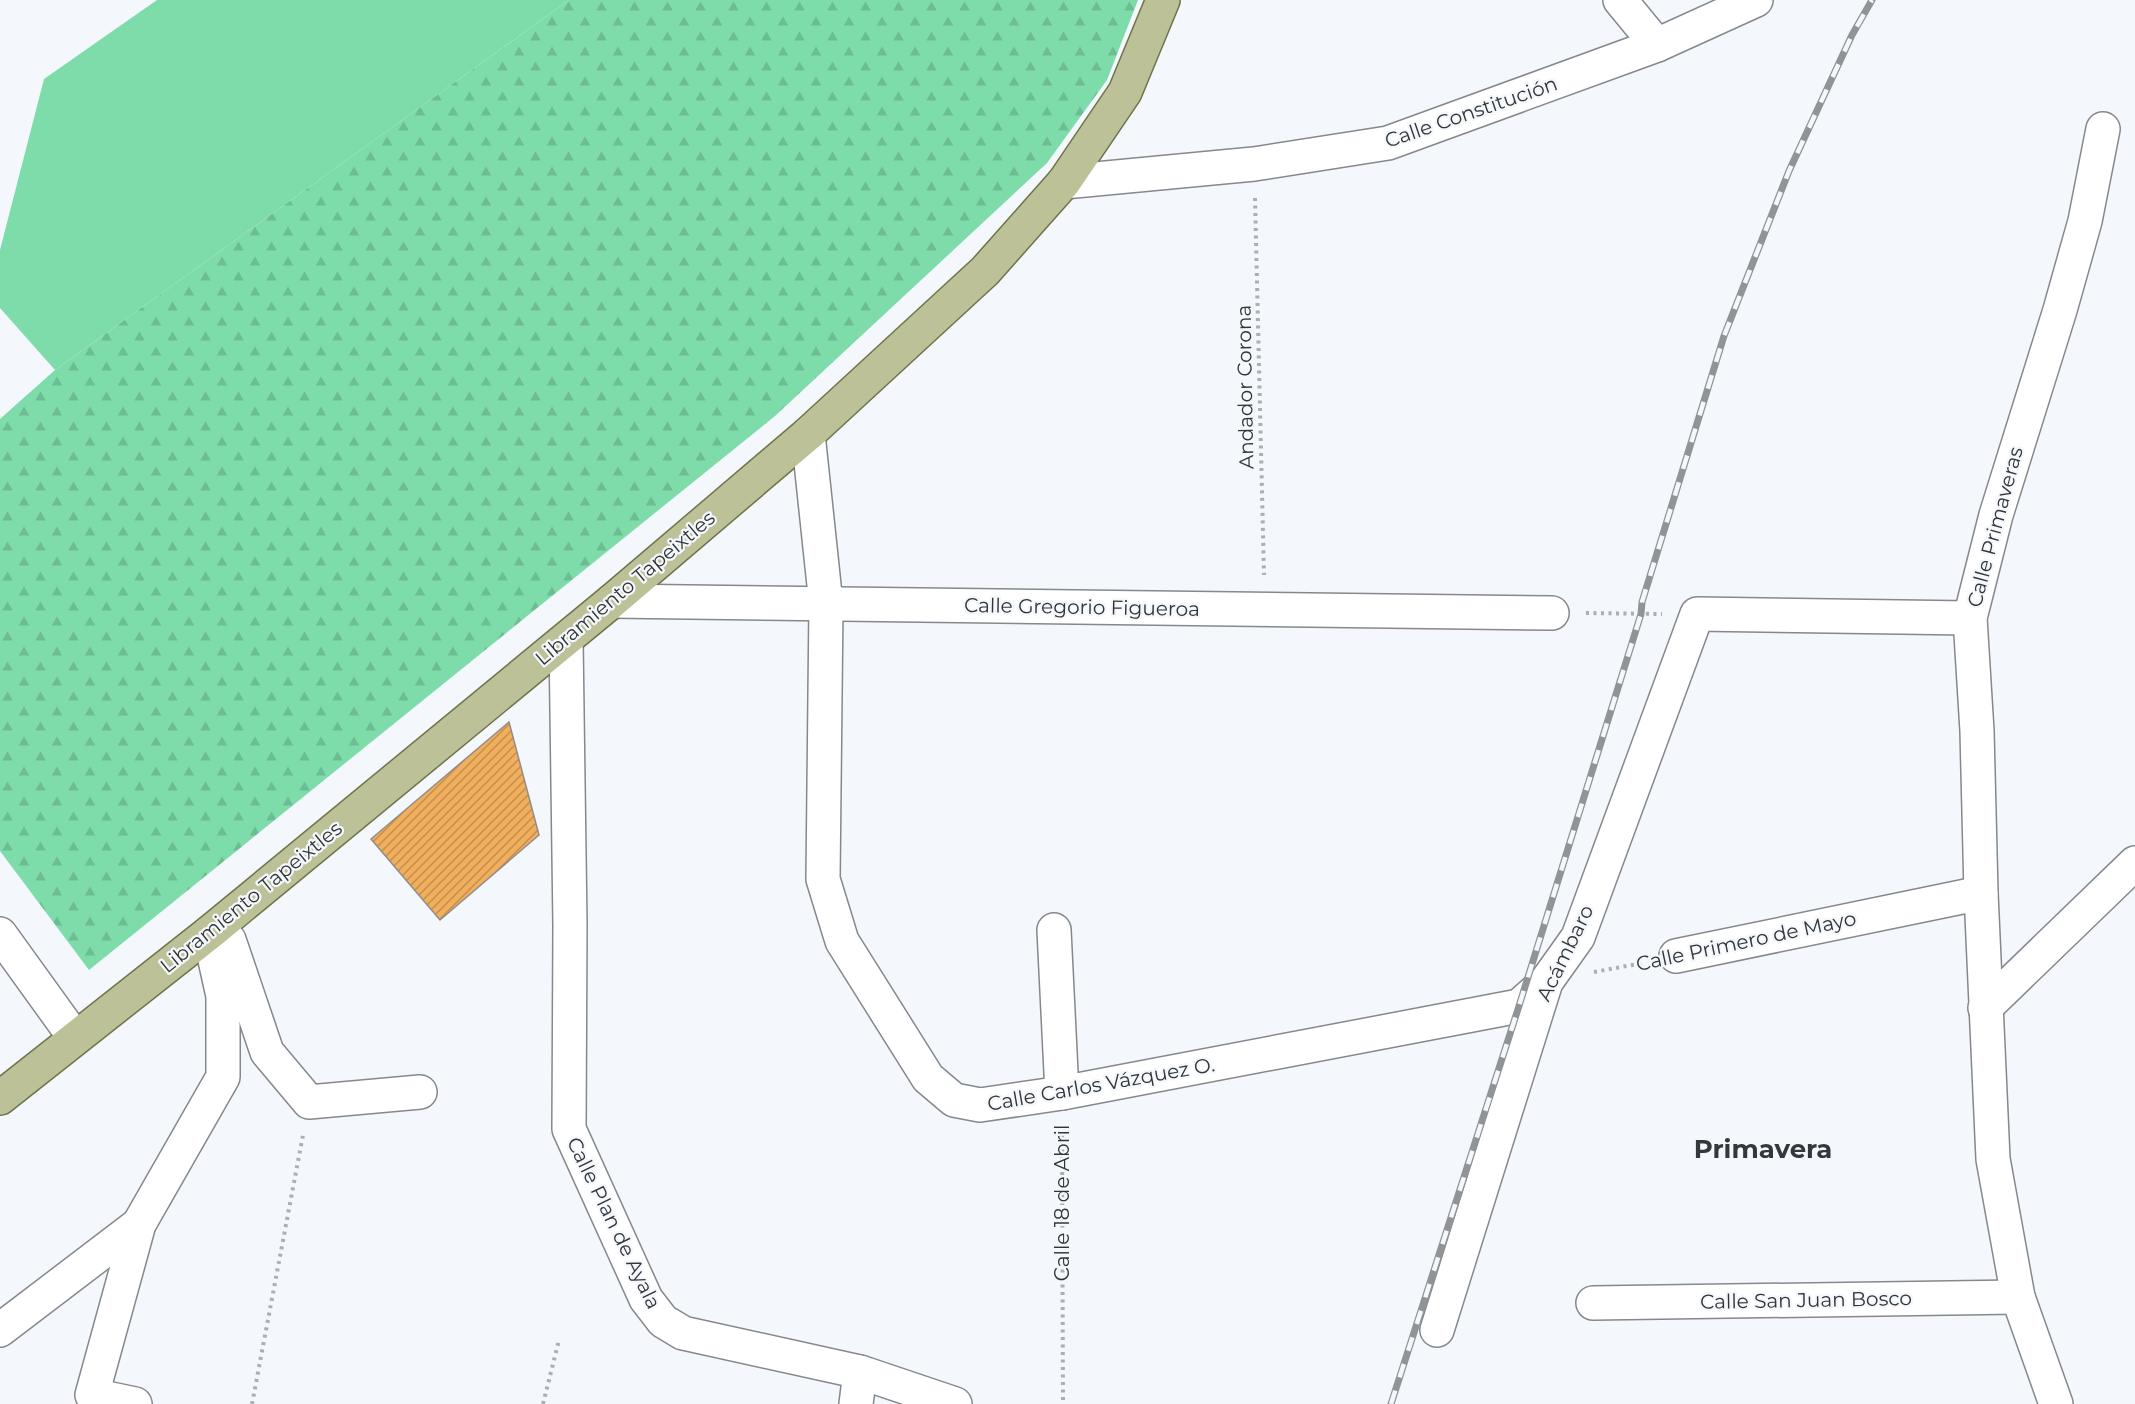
<svg xmlns="http://www.w3.org/2000/svg" width="2135" height="1404" font-family="Montserrat,sans-serif">
	<defs>
		<pattern id="forest-firs" width="22" height="20" patternUnits="userSpaceOnUse" patternTransform="scale(1.5)"><rect width="22" height="20" fill="#7ddca9"/><path d="M5 1l3.5 6h-7zM16 11l3.5 6h-7z" fill="#6cbd92"/></pattern>
		<pattern id="building-hatch" width="6" height="6" patternUnits="userSpaceOnUse" patternTransform="scale(1.5)"><rect width="6" height="6" fill="#f1ae5c"/><path d="M-1 1l2-2M0 6l6-6M5 7l2-2" fill="none" stroke="#c48e4d"/></pattern>
	</defs>
	<rect width="100%" height="100%" fill="#f4f7fc"/>
	<path fill="#7ddca9" d="M 157,0 L 569,0 L 55,370 L 0,308 L 0,250 L 44,79 Z"/>
	<path fill="url(#forest-firs)" d="M 569,0 L 1138,0 L 1107,80 L 1047,163 L 775,416 L 89,970 L 0,851 L 0,419 L 55,370 Z"/>
	<path fill="url(#building-hatch)" stroke="#918d8a" stroke-width="1.5" d="M 509,722 L 539,835 L 440,920 L 371,839 Z"/>
	<g fill="none" stroke-linecap="round" stroke-linejoin="round">
		<defs>
			<g id="minor">
				<path d="M 1620,0 L 1657,45"/>
				<path d="M 1064,182 L 1254,164 L 1388,143 L 1657,45 L 1756,0"/>
				<path d="M 808,434 L 826,604 L 823,879 L 842,941 L 928,1078 L 954,1100 L 980,1105 L 1062,1093 L 1519,1006 L 1546,982"/>
				<path d="M 612,601 L 1552,613"/>
				<path d="M 566,640 L 570,925 L 569,1129 L 646,1299 L 663,1321 L 683,1333 L 860,1372 L 955,1404"/>
				<path d="M 1054,930 L 1062,1093"/>
				<path d="M 0,934 L 75,1038"/>
				<path d="M 229,940 L 267,1052 L 309,1102 L 420,1092"/>
				<path d="M 1676,956 L 1981,893"/>
				<path d="M 1985,1008 L 2135,863"/>
				<path d="M 1593,1303 L 2018,1297"/>
				<path d="M 0,1330 L 139,1224"/>
				<path d="M 1437,1330 L 1546,982 L 1578,937 L 1697,614 L 1970,618"/>
				<path d="M 135,1404 L 92,1395 L 139,1224 L 223,1077 L 223,996 L 209,933"/>
				<path d="M 856,1404 L 860,1372"/>
				<path d="M 2056,1404 L 2018,1297 L 1993,1159 L 1981,893 L 1977,731 L 1970,618 L 1996,515 L 2060,310 L 2085,221 L 2103,129"/>
			</g>
			<path id="major" d="M 0,1098 L 209,933 L 612,601 L 808,434 L 985,271 L 1064,182 L 1125,92 L 1163,0"/>
		</defs>
		<use href="#minor" stroke="#85888c" stroke-width="36"/>
		<use href="#major" stroke="#6e7449" stroke-width="36"/>
		<g stroke="#acaeb2" stroke-width="4" stroke-dasharray="3 4.5" stroke-linecap="butt">
			<path d="M 1255,198 L 1264,575"/>
			<path d="M 1586,613 L 1662,614"/>
			<path d="M 1594,972 L 1643,963"/>
			<path d="M 1062,1127 L 1063,1404"/>
			<path d="M 252,1404 L 303,1135"/>
			<path d="M 543,1404 L 559,1340"/>
		</g>
		<use href="#minor" stroke="#fff" stroke-width="33"/>
		<use href="#major" stroke="#bcc198" stroke-width="33"/>
		<defs>
			<path id="rail" d="M 1391,1404 L 1519,1006 L 1641,614 L 1642,602 L 1724,336 L 1789,171 L 1852,35 L 1872,0"/>
		</defs>
		<use href="#rail" stroke="#919496" stroke-width="7"/>
		<use href="#rail" stroke="#f4f7fc" stroke-width="4.5" stroke-dasharray="14" stroke-linecap="butt"/>
	</g>
	<g text-anchor="middle" dominant-baseline="central" stroke-width="4.5" stroke-linejoin="round" paint-order="stroke">
		<g font-size="20" fill="#323435" stroke="#f4f7fc">
			<text transform="translate(1471 112) rotate(-19)">Calle Constitución</text>
			<text transform="translate(1245 387) rotate(-91)">Andador Corona</text>
			<text transform="translate(1995 527) rotate(-75)">Calle Primaveras</text>
			<text transform="translate(625 588) rotate(-40)">Libramiento Tapeixtles</text>
			<text transform="translate(1082 607) rotate(1)">Calle Gregorio Figueroa</text>
			<text transform="translate(251 897) rotate(-39)">Libramiento Tapeixtles</text>
			<text transform="translate(1746 941) rotate(-12)">Calle Primero de Mayo</text>
			<text transform="translate(1565 953) rotate(-64)">Acámbaro</text>
			<text transform="translate(1101 1084) rotate(-10)">Calle Carlos Vázquez O.</text>
			<text transform="translate(1062 1203) rotate(-90)">Calle 18 de Abril</text>
			<text transform="translate(614 1223) rotate(64)">Calle Plan de Ayala</text>
			<text transform="translate(1806 1300) rotate(-1)">Calle San Juan Bosco</text>
		</g>
		<g font-size="26" font-weight="bold" fill="#35383b" stroke="#f4f7fc">
			<text x="1763" y="1149">Primavera</text>
		</g>
	</g>
</svg>
